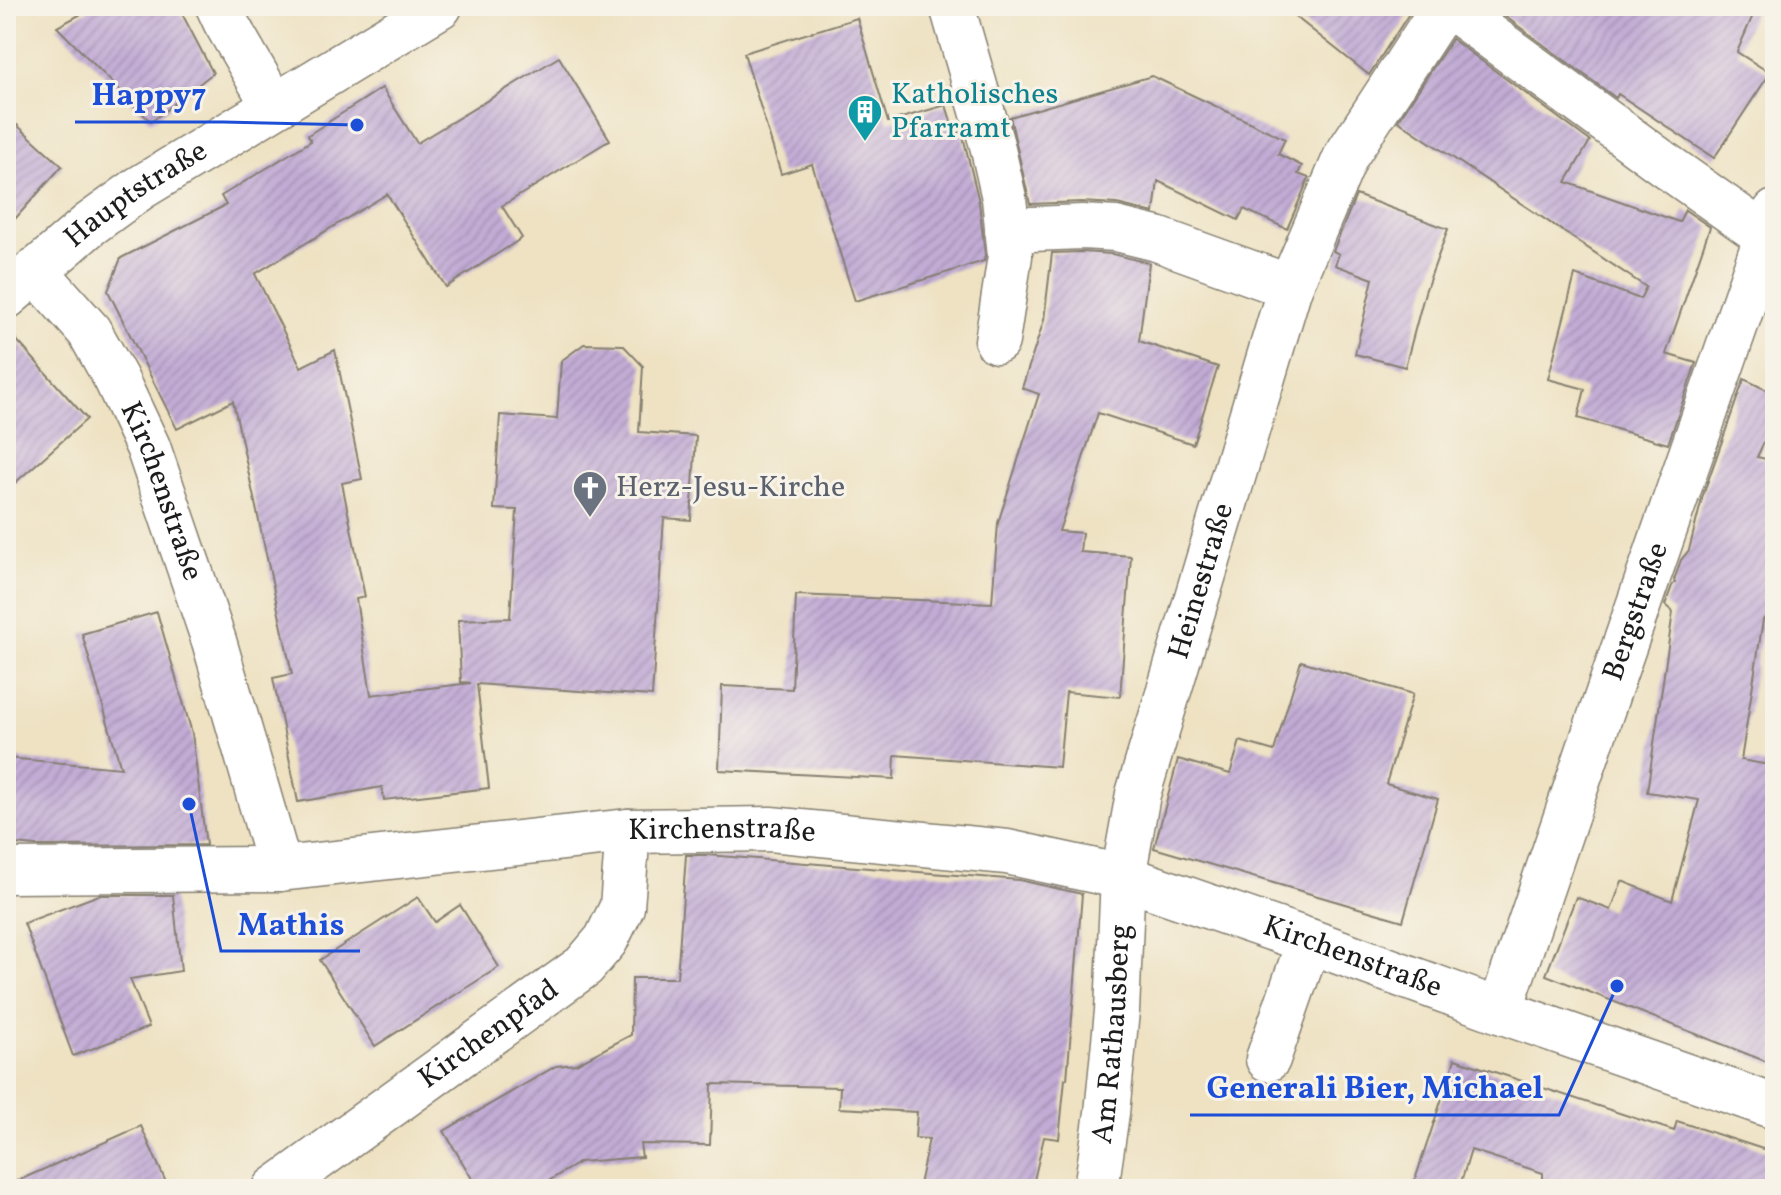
<svg xmlns="http://www.w3.org/2000/svg" width="1781" height="1195" font-family="Vollkorn,serif">
	<defs>
		<pattern id="building-hatch" width="6" height="6" patternUnits="userSpaceOnUse" patternTransform="scale(2)"><rect width="6" height="6" fill="#c2acd5"/><path d="M-1 1l2-2M0 6l6-6M5 7l2-2" fill="none" stroke="#a693b6"/></pattern>
	</defs>
	<rect width="100%" height="100%" fill="#f7f3e8"/>
	<filter id="ink" filterUnits="userSpaceOnUse"><feTurbulence type="fractalNoise" baseFrequency=".0125" numOctaves="2"/><feDisplacementMap in="SourceGraphic" scale="16" xChannelSelector="R" yChannelSelector="G"/><feConvolveMatrix kernelMatrix="1 2 1 2 8 2 1 2 1" color-interpolation-filters="sRGB"/></filter>
	<filter id="wash" filterUnits="userSpaceOnUse"><feTurbulence type="fractalNoise" baseFrequency=".006" numOctaves="4" result="noise"/><feDisplacementMap in="SourceGraphic" scale="32" xChannelSelector="R" yChannelSelector="G"/><feGaussianBlur stdDeviation="1.8" result="paint"/><feColorMatrix in="noise" values="0 0 0 0 0 0 0 0 0 0 0 0 0 0 0 0 0 1.4 0 .05"/><feComposite in="paint" operator="in"/></filter>
	<g filter="url(#wash)">
		<rect width="100%" height="100%" fill="#eee2c3"/>
		<g id="blocks">
			<g fill="url(#building-hatch)">
				<path d="M 96,6 L 178,6 L 213,73 L 151,122 L 57,27 Z"/>
				<path d="M 1282,6 L 1414,6 L 1369,75 Z"/>
				<path d="M 1491,6 L 1757,6 L 1737,52 L 1770,73 L 1714,158 L 1618,94 L 1616,98 Z"/>
				<path d="M 857,18 L 888,122 L 946,105 L 955,134 L 962,132 L 979,202 L 985,255 L 984,261 L 855,301 L 812,164 L 781,174 L 744,53 Z"/>
				<path d="M 1452,39 L 1590,141 L 1566,182 L 1679,222 L 1685,210 L 1710,227 L 1666,354 L 1696,363 L 1668,444 L 1578,418 L 1585,389 L 1548,379 L 1575,275 L 1640,299 L 1646,287 L 1398,121 Z"/>
				<path d="M 559,57 L 610,140 L 502,206 L 522,238 L 446,287 L 387,194 L 255,274 L 301,367 L 335,350 L 362,479 L 342,483 L 365,597 L 356,599 L 371,695 L 471,683 L 461,682 L 458,620 L 510,618 L 517,510 L 494,509 L 500,415 L 557,419 L 561,361 L 584,344 L 623,345 L 643,366 L 639,432 L 696,436 L 691,520 L 664,518 L 652,696 L 477,684 L 489,788 L 384,800 L 382,787 L 298,802 L 273,678 L 292,674 L 233,401 L 177,429 L 108,291 L 121,258 L 226,205 L 221,196 L 311,141 L 308,135 L 382,88 L 417,143 Z"/>
				<path d="M 1152,76 L 1285,139 L 1278,154 L 1302,166 L 1298,174 L 1309,178 L 1287,229 L 1244,209 L 1238,220 L 1158,181 L 1154,213 L 1117,204 L 1081,202 L 1030,204 L 1010,117 Z"/>
				<path d="M 6,115 L 62,166 L 6,229 Z"/>
				<path d="M 1356,195 L 1448,229 L 1425,292 L 1405,367 L 1355,354 L 1373,279 L 1335,265 L 1339,254 L 1333,251 Z"/>
				<path d="M 1082,252 L 1112,254 L 1149,263 L 1139,341 L 1218,367 L 1193,444 L 1098,413 L 1059,531 L 1082,533 L 1080,552 L 1131,556 L 1120,697 L 1066,692 L 1059,767 L 895,755 L 894,779 L 719,770 L 722,686 L 792,689 L 796,595 L 992,603 L 998,523 L 1039,394 L 1022,388 L 1044,320 L 1052,253 Z"/>
				<path d="M 6,328 L 87,419 L 6,491 Z"/>
				<path d="M 1744,379 L 1775,394 L 1775,418 L 1757,457 L 1775,461 L 1775,606 L 1763,620 L 1741,760 L 1775,766 L 1775,1065 L 1546,975 L 1576,897 L 1611,910 L 1622,881 L 1672,901 L 1699,800 L 1647,792 L 1673,612 L 1665,605 L 1672,586 L 1675,582 L 1674,580 L 1681,560 L 1689,550 L 1703,495 Z"/>
				<path d="M 157,612 L 192,733 L 206,845 L 36,846 L 6,843 L 6,758 L 121,768 L 82,634 Z"/>
				<path d="M 1301,661 L 1413,694 L 1386,784 L 1438,799 L 1403,921 L 1154,848 L 1178,759 L 1230,774 L 1240,741 L 1274,751 Z"/>
				<path d="M 686,855 L 707,855 L 1019,880 L 1082,894 L 1067,1079 L 1065,1079 L 1059,1139 L 1044,1137 L 1032,1189 L 918,1189 L 929,1139 L 915,1138 L 917,1112 L 839,1108 L 840,1087 L 712,1084 L 710,1145 L 640,1144 L 642,1157 L 580,1162 L 535,1189 L 478,1189 L 444,1131 L 556,1066 L 576,1064 L 631,1035 L 632,978 L 677,978 Z"/>
				<path d="M 99,895 L 173,895 L 181,971 L 130,979 L 149,1027 L 73,1056 L 24,923 Z"/>
				<path d="M 418,897 L 435,922 L 460,905 L 499,967 L 375,1046 L 320,960 Z"/>
				<path d="M 1455,1059 L 1674,1131 L 1677,1121 L 1775,1153 L 1775,1189 L 1543,1189 L 1543,1173 L 1471,1150 L 1459,1189 L 1412,1189 Z"/>
				<path d="M 141,1126 L 169,1189 L 6,1189 L 6,1186 Z"/>
			</g>
		</g>
	</g>
	<g filter="url(#ink)">
		<use href="#blocks" fill-opacity="0" stroke="#857f70" stroke-width="2"/>
		<g fill="none" stroke-linecap="round" stroke-linejoin="round">
			<defs>
				<g id="minor">
					<path d="M 218,6 L 225,21 L 274,106"/>
					<path d="M 952,6 L 992,145 L 1004,198 L 1010,256 L 997,341"/>
					<path d="M 1449,6 L 1664,164 L 1766,236 L 1775,240"/>
					<path d="M 1007,230 L 1082,227 L 1116,229 L 1157,239 L 1290,287"/>
					<path id="s1" d="M 35,270 L 89,331 L 116,379 L 148,447 L 214,641 L 280,869"/>
					<path id="s2" d="M 6,297 L 89,225 L 140,188 L 440,6"/>
					<path id="s3" d="M 6,871 L 280,869 L 628,831 L 770,829 L 1007,852 L 1123,877 L 1309,941 L 1500,1011 L 1775,1107"/>
					<path id="s4" d="M 1500,1011 L 1609,690 L 1775,212"/>
					<path d="M 1268,1059 L 1309,941"/>
					<path id="s5" d="M 275,1189 L 584,966 L 606,940 L 622,907 L 628,831"/>
					<path id="s6" d="M 1096,1189 L 1107,1113 L 1117,1011 L 1123,877 L 1138,794 L 1290,287 L 1346,156 L 1444,6"/>
				</g>
			</defs>
			<use href="#minor" stroke="#857f70" stroke-width="47"/>
			<use href="#minor" stroke="#fff" stroke-width="44"/>
		</g>
	</g>
	<defs>
		<symbol id="building-pin" viewBox="-11 -11 22 30"><path d="M0 17L-7.5 6A9.5 9.5 0 1 1 7.5 6Z" fill="#0f9aa8" stroke="#f7f3e8"/><path d="M-4-6H4V6H1V3H-1V6H-4ZM-2.5-4.3h1.7v1.8h-1.7ZM.8-4.3h1.7v1.8H.8ZM-2.5-1h1.7V.8h-1.7ZM.8-1h1.7V.8H.8Z" fill="#fff"/></symbol>
		<symbol id="church-pin" viewBox="-11 -11 22 30"><path d="M0 17L-7.5 6A9.5 9.5 0 1 1 7.5 6Z" fill="#6b7280" stroke="#f7f3e8"/><path d="M-1.2-6h2.4v3.5h3.3v2.4h-3.3V6h-2.4V-.1h-3.3v-2.4h3.3Z" fill="#fff"/></symbol>
	</defs>
	<g fill-rule="evenodd">
		<use href="#building-pin" x="845" y="92" width="40" height="54"/>
		<use href="#church-pin" x="570" y="468" width="40" height="54"/>
	</g>
	<g text-anchor="middle" dominant-baseline="central" stroke-width="6" stroke-linejoin="round" paint-order="stroke">
		<g font-size="30" fill="#0d838f" stroke="#f7f3e8" text-anchor="start">
			<text x="891" y="95">Katholisches<tspan x="891" dy="34">Pfarramt</tspan></text>
		</g>
		<g font-size="30" fill="#1c1c1c" stroke="#f7f3e8">
			<text stroke="none"><textPath href="#s2" startOffset="166">Hauptstraße</textPath></text>
			<text stroke="none"><textPath href="#s1" startOffset="258">Kirchenstraße</textPath></text>
			<text stroke="none"><textPath href="#s6" startOffset="620">Heinestraße</textPath></text>
			<text stroke="none"><textPath href="#s4" startOffset="422">Bergstraße</textPath></text>
			<text stroke="none"><textPath href="#s3" startOffset="718">Kirchenstraße</textPath></text>
			<text stroke="none"><textPath href="#s3" startOffset="1366">Kirchenstraße</textPath></text>
			<text stroke="none"><textPath href="#s6" startOffset="156">Am Rathausberg</textPath></text>
			<text stroke="none"><textPath href="#s5" startOffset="264">Kirchenpfad</textPath></text>
		</g>
		<g font-size="30" fill="#5b616d" stroke="#f7f3e8" text-anchor="start">
			<text x="616" y="488">Herz-Jesu-Kirche</text>
		</g>
	</g>
	<path fill="none" stroke="#1d4ed8" stroke-width="3" d="M357 125L223 122H75M189 804L221 951H360M1617 986L1559 1115H1190"/>
	<g fill="#1d4ed8" stroke="#f7f3e8" stroke-width="3">
		<circle cx="357" cy="125" r="8"/>
		<circle cx="189" cy="804" r="8"/>
		<circle cx="1617" cy="986" r="8"/>
	</g>
	<g font-size="32" text-anchor="middle" font-weight="bold" fill="#1d4ed8" stroke="#f7f3e8" stroke-width="6" stroke-linejoin="round" paint-order="stroke">
		<text x="149" y="105">Happy7</text>
		<text x="291" y="935">Mathis</text>
		<text x="1375" y="1098">Generali Bier, Michael</text>
	</g>
	<rect width="1781" height="1195" fill="none" stroke="#f7f3e8" stroke-width="32"/>
</svg>
